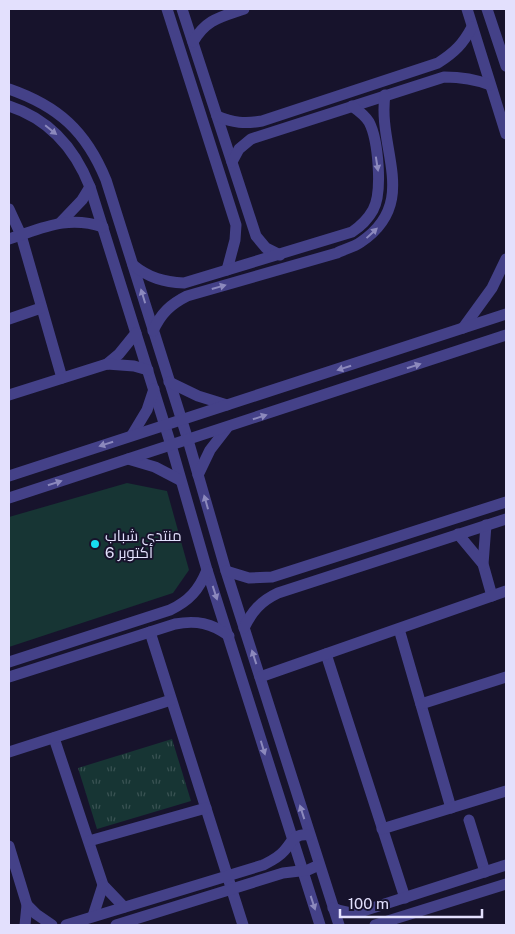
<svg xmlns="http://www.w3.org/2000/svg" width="515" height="934" font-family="'Public Sans',Cairo,sans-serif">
	<defs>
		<pattern id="park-tufts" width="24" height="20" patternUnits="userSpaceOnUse" patternTransform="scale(1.25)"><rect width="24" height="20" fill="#173534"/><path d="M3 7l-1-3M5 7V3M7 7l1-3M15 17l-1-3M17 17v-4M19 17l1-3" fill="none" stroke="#395252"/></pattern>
	</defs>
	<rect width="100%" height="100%" fill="#17132c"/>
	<path fill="#173534" d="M 127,483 L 167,491 L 189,570 L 173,593 L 9,647 L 9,517 Z"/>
	<path fill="url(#park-tufts)" d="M 172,739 L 191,801 L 97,829 L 78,768 Z"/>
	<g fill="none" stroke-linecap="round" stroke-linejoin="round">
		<g stroke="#444188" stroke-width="11">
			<path d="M 167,9 L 236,225 L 235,240 L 227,270"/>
			<path d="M 182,9 L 256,236 L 266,248 L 280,255"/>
			<path d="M 467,9 L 506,134"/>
			<path d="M 487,9 L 506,66"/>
			<path d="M 193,42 C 206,19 221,17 244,9"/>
			<path d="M 9,89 C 58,106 86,131 106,180 L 188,440 L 226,571 L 339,925"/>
			<path d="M 9,106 C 49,119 75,149 90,187 L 171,445 L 207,570 L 320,925"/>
			<path d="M 217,116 C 233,123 245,124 262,121 L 438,63 C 455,52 463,44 472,27"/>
			<path d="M 232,162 L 239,149 L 251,139 L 444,77 C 461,77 475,79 490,85"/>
			<path d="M 9,209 L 21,235 L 62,378"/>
			<path d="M 61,222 L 82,200 L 90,187"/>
			<path d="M 9,239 C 43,228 67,215 103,227"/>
			<path d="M 133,265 C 149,278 164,282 184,283 L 352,232 C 361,226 368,219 373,210 C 383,192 378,139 369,122 C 365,115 359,111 352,106"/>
			<path d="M 9,319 L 41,308"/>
			<path d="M 463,328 L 492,288 L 506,259"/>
			<path d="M 153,331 C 161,313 171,304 187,296 L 337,253 C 345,249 354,247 361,242 C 420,202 377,149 385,95"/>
			<path d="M 107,364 L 119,354 L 136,333"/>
			<path d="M 169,382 L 198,396 L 227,405"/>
			<path d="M 9,395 L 107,364 L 134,366 L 148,370"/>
			<path d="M 132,435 L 147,410 L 154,389"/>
			<path d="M 128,459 L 155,467 L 180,480"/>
			<path d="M 198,475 L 210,450 L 227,428"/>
			<path d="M 9,476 L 506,314"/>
			<path d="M 9,498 L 506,335"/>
			<path d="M 486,525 L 483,564 L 492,596"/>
			<path d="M 458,534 L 483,564"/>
			<path d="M 226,571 L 249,578 L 272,577 L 506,502"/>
			<path d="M 244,628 C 252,611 261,601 278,593 L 506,519"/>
			<path d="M 399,629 L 451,808"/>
			<path d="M 150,632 L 243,925"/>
			<path d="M 326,654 L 405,898"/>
			<path d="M 9,662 L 170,610 C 189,601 199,590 207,570"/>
			<path d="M 9,677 L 175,624 C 196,620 212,623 229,636"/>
			<path d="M 260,677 L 506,591"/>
			<path d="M 421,704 L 506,677"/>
			<path d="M 54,738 L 103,885 L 124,907"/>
			<path d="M 9,752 L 171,700"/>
			<path d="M 469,820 L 485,872"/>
			<path d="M 382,829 L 506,791"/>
			<path d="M 89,841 L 206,808"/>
			<path d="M 9,846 L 27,905 L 25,925"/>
			<path d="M 27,905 L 36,914 L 52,925"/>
			<path d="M 333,908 C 344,913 352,913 363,911 L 506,865"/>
			<path d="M 93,916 L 103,885"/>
			<path d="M 66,925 L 263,865 C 271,861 278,858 284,851 C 292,842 294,833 309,835"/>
			<path d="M 116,925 L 283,873 L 308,870 L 319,865"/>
			<path d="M 375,925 L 506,884"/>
		</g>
	</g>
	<defs><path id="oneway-solid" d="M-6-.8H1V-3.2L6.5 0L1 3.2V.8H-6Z" transform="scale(1.25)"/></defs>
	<g fill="#8c89bd">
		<use href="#oneway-solid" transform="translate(51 130) rotate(39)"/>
		<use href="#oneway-solid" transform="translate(377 164) rotate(81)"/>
		<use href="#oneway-solid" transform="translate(372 233) rotate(-43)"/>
		<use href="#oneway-solid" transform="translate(219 287) rotate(-16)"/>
		<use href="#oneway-solid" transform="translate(143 296) rotate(-107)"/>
		<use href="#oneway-solid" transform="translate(414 366) rotate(-18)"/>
		<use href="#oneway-solid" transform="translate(344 368) rotate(162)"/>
		<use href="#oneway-solid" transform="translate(260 417) rotate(-18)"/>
		<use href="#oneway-solid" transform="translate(106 444) rotate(162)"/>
		<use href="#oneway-solid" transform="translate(55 483) rotate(-18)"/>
		<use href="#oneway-solid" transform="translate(206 502) rotate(-106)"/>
		<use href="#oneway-solid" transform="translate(215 593) rotate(72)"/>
		<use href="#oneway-solid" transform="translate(254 657) rotate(-108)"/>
		<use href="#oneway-solid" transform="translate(263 748) rotate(73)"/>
		<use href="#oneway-solid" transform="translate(302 812) rotate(-108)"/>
		<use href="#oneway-solid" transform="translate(313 903) rotate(72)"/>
	</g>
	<circle fill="#17ddf2" stroke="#17132c" stroke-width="2" cx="95" cy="544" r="5"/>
	<g text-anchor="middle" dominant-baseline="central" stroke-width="4" stroke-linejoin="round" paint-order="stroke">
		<g font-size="15" fill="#e3e0fd" stroke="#17132c" text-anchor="start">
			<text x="105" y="535">منتدى شباب<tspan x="105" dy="17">6 أكتوبر</tspan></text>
		</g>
	</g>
	<rect width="515" height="934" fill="none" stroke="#e3e0fd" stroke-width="20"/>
	<path d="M340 909v8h142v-8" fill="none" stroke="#e3e0fd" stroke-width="2.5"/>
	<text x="348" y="909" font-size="15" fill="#e3e0fd" stroke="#17132c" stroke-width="4" paint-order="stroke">100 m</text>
</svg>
